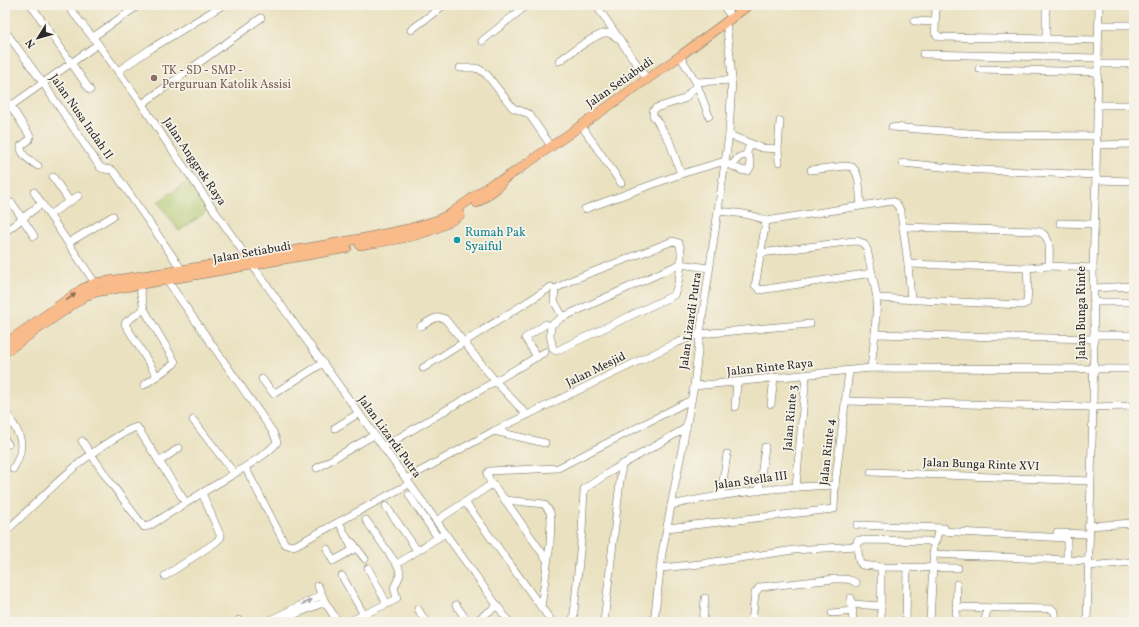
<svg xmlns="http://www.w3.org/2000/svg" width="1139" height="627" font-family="Vollkorn,serif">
	<rect width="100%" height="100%" fill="#f7f3e8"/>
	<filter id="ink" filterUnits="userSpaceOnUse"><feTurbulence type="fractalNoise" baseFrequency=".025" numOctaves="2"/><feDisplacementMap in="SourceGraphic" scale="8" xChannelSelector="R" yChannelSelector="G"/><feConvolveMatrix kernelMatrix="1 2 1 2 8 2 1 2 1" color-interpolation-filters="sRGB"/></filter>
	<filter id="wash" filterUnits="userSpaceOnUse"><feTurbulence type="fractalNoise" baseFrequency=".012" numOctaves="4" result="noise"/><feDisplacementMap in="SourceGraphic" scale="16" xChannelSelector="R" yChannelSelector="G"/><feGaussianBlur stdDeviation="0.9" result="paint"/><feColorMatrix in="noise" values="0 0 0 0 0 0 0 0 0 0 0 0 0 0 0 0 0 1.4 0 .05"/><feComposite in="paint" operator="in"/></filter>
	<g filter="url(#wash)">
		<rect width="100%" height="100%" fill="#e9e1bf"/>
		<path fill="#afc76d" stroke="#6d794c" d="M 188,181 L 209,210 L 179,231 L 158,202 Z"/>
	</g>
	<g filter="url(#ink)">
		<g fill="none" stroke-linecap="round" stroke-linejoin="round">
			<defs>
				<g id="minor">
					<path d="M 31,5 L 90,90"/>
					<path d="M 67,5 L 98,44 L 142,104 L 166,141 L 248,259 L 509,622"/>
					<path d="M 596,5 L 647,79"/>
					<path d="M 723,5 L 732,18"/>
					<path d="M 936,5 L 935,33 L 937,35 L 940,37 L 1098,40"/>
					<path d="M 1046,5 L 1046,39"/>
					<path d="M 473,6 L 474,5"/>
					<path d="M 914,21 L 935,22"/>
					<path d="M 1099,25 L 1134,25"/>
					<path d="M 411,30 L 444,5"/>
					<path d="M 5,31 L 43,83 L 100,167 L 104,169 L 112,170 L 115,173 L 182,270"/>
					<path d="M 93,37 L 139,5"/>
					<path d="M 482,41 L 527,5"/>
					<path d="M 923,54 L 1098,58"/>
					<path d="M 680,56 L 696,82 L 709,116"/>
					<path d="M 559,61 C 567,55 600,31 608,33 C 612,34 616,37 619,39"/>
					<path d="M 1098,64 L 1134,64"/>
					<path d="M 460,68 L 474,68 L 479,69 L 487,75 L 513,108 L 529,114 L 551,146"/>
					<path d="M 979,69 L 1098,72"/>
					<path d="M 118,71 L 152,48 L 223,5"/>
					<path d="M 696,82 L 732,80"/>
					<path d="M 5,97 L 30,136 L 29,140 L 21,146 C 20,155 31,161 38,166"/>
					<path d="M 142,104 L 261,18"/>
					<path d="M 1097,105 L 1134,105"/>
					<path d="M 5,110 L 98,44"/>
					<path d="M 581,125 L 621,183"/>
					<path d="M 892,127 L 994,135 L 1097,136"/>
					<path d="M 729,135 L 762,148 L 778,149 L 779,162"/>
					<path d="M 5,139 L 6,141"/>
					<path d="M 1097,145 L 1134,144"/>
					<path d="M 778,149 L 780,121"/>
					<path d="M 903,163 L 961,169 L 1096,175"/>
					<path d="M 725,164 C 734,164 739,172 748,171 L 751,166 L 749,157 L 746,155"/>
					<path d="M 732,165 L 739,157 L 746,155 L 750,144"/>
					<path d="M 811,170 L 845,166 L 852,167 C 861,174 859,194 861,205"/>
					<path d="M 681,174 L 725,161"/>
					<path d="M 53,177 L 70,202"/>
					<path d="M 1096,180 L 1134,181"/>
					<path d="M 34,192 L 95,283"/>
					<path d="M 12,203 L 34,236"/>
					<path d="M 585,209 L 681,174 L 669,140 L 653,115 L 653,111 L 656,108 L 684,99 L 697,85"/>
					<path d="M 718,211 C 734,213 751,213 766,221 L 892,201 C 897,203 899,207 901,213 L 908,264 L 911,300"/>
					<path d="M 49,215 L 78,196"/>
					<path d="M 766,221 L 756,281 L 755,285 L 760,290 L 872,273"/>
					<path d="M 1060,223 L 1094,224"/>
					<path d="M 903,227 L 1037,231 C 1053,235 1049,253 1049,266"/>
					<path d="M 5,232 L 41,204"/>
					<path d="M 68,243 L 113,216"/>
					<path d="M 761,253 L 854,241 C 861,241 864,243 867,249 L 877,298 L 875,334 L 871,368"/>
					<path d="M 908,264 L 1027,268"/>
					<path d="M 139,284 L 144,309 L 175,362 L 174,364 L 144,385"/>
					<path d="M 1094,288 L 1134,286"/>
					<path d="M 877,298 L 1022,305 L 1027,303 L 1028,288 L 1027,268 L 1049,266 L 1093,268"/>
					<path d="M 1094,302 L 1134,302"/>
					<path d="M 144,309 L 126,322 L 125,324 L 157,376"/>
					<path d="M 563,317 L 554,301 L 555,289 L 572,280 L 673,241 L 679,243 C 684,254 679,285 674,295 L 556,351 L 553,349 L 550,335 L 551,325 L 563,317 L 680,264 L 709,268"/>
					<path d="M 421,326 C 429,322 437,314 445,319 L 496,382 L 527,415"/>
					<path d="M 875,334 L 1094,339"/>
					<path d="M 1094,335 L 1134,335"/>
					<path d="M 537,357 L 525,338 L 546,324"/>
					<path d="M 423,368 L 551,287"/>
					<path d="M 262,379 L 273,393 L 275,393 L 323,363"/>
					<path d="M 694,386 L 871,368 L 1134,369"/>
					<path d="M 845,401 L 1089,407 L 1134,406"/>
					<path d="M 771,404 L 774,377"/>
					<path d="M 735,407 L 737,382"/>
					<path d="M 5,411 C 20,434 28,444 13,469"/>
					<path d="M 193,420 L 234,473"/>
					<path d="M 335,428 L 359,413"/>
					<path d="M 494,431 L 545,443"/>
					<path d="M 5,440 L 8,444"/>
					<path d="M 82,441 L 110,482 L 144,527 L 149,526 L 202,493"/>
					<path d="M 383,447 L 545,352"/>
					<path d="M 159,462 L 179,448"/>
					<path d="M 245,467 L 285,544 L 291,546 L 296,545 L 409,484"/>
					<path d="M 317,468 L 374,435"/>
					<path d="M 871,472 L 1090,481"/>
					<path d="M 406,479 L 494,431 L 676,343 L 700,334 L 810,324"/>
					<path d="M 796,487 L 806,375"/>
					<path d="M 759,491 L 765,447"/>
					<path d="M 409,495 L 438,538"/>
					<path d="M 721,496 L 727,454"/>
					<path d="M 505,500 L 544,504 L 550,512 L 551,520 L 550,544 L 541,607"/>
					<path d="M 465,502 L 492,484"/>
					<path d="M 671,505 C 725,493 780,487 835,485"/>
					<path d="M 386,506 L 417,550"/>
					<path d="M 436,521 L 465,502 L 552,622"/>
					<path d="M 339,522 L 348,540 L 353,543 L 365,559"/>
					<path d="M 857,525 L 944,528"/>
					<path d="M 1088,526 L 1134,523"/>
					<path d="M 667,528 L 834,509 L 835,485 L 849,371"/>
					<path d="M 5,532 C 41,499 73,463 115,438 C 122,434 129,429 137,427 L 186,503"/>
					<path d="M 1057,533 L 1088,534"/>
					<path d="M 934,543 L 928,541 L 859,540 L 857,541 L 859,561 L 862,565 L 881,567 L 958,568"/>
					<path d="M 327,549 L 333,561 L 353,550 L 348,540"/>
					<path d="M 933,554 L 1088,561"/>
					<path d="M 547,560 L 505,500 L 490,481 L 487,474 L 489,471 L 558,468 L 691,400"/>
					<path d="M 397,564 L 445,533"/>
					<path d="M 1088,566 L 1134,562"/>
					<path d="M 881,567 L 881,622"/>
					<path d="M 368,568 L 387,604"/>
					<path d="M 661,568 L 700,564 L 794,550 L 857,546"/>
					<path d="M 165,576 L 216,542 L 221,537 L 202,493 C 216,484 270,455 277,442 L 273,432 L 167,280"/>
					<path d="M 342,576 L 364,615"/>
					<path d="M 318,586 L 325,602 L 338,622"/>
					<path d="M 851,598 L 853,622"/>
					<path d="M 852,604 L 881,606"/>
					<path d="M 456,605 L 468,622"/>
					<path d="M 956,607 L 1052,609 L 1055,612 L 1056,622"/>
					<path d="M 418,609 L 426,622"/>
					<path d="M 832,613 L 853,611"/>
					<path d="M 239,620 L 239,622"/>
					<path d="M 266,622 L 322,595"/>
					<path d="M 276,622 L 325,602"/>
					<path d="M 348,622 L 395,600 L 397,598 L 394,588 L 400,575 L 399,568 L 366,520"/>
					<path d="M 474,622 L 497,606"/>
					<path d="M 573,622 L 582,531 L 584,489 L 613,470 L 686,428"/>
					<path d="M 604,622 L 622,464"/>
					<path d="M 654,622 L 662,553 L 694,386 L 700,334 L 729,135 L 732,80 L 730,56 L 726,22"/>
					<path d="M 703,622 L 705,598"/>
					<path d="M 752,622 L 755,593 L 760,587 L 835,579 C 843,579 850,578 856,583"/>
					<path d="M 906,622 L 907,567"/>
					<path d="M 930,622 L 934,543 L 936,540 L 938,532 L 940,531 L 1066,538 L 1067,540 L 1067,560"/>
					<path d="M 956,622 L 957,584"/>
					<path d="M 985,622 L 987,608"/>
					<path d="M 1087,622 L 1093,407 L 1094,330 L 1093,268 L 1096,175 L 1099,5"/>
				</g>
				<g id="major">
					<path d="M 477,203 L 497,188 L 504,179"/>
					<path d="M 360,245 C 394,240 431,236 460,215"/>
					<path d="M 5,344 L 82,289 L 95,283 L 182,270 L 365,238 L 408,229 L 438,220 L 450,214 L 493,183 L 504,179 L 519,169 L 680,56 L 749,5"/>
					<path d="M 5,352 L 85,296 L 96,292 L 206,273 L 347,248"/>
				</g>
			</defs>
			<use href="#minor" stroke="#6e6b5f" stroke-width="8"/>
			<use href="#major" stroke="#6e6b5f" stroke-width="10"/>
			<use href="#minor" stroke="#fff" stroke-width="7"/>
			<use href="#major" stroke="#fabb8b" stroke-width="9"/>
		</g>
		<defs><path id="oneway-solid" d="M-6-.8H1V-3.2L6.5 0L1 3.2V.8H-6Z"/></defs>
		<use fill="#886c56" href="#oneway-solid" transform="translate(71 297) rotate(-36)"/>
		<use fill="#a0a0a0" href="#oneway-solid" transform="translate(307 602) rotate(-25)"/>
	</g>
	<circle fill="#8d6e63" stroke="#f7f3e8" stroke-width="1.5" cx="154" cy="78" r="4"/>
	<circle fill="#0f9aa8" stroke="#f7f3e8" stroke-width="1.5" cx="457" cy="240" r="4"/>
	<g text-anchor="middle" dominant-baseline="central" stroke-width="3.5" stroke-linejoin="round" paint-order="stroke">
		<g font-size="12" fill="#785e54" stroke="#f7f3e8" text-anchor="start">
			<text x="162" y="71">TK - SD - SMP -<tspan x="162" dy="14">Perguruan Katolik Assisi</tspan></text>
		</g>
		<g font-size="12" fill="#2b2b2b" stroke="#f7f3e8">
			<text transform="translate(620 83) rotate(-35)">Jalan Setiabudi</text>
			<text transform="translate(81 117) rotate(55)">Jalan Nusa Indah II</text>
			<text transform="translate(194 162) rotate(56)">Jalan Anggrek Raya</text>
			<text transform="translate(252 253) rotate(-10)">Jalan Setiabudi</text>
			<text transform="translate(1082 313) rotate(-90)">Jalan Bunga Rinte</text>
			<text transform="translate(691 321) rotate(-82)">Jalan Lizardi Putra</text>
			<text transform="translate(770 368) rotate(-6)">Jalan Rinte Raya</text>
			<text transform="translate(596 370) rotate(-26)">Jalan Mesjid</text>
			<text transform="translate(791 418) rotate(-85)">Jalan Rinte 3</text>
			<text transform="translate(389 437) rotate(54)">Jalan Lizardi Putra</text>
			<text transform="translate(828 452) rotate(-84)">Jalan Rinte 4</text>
			<text transform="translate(981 465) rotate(2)">Jalan Bunga Rinte XVI</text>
			<text transform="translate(751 481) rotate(-8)">Jalan Stella III</text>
		</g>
		<g font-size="12" fill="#0d838f" stroke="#f7f3e8" text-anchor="start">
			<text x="465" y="233">Rumah Pak<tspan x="465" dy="14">Syaiful</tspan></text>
		</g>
	</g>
	<rect width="1139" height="627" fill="none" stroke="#f7f3e8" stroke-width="20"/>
	<g transform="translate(38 38) rotate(233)" stroke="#f7f3e8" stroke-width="3" paint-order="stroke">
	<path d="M0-3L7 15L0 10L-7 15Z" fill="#2b2b2b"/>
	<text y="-6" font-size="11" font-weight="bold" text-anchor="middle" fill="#2b2b2b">N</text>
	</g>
</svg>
